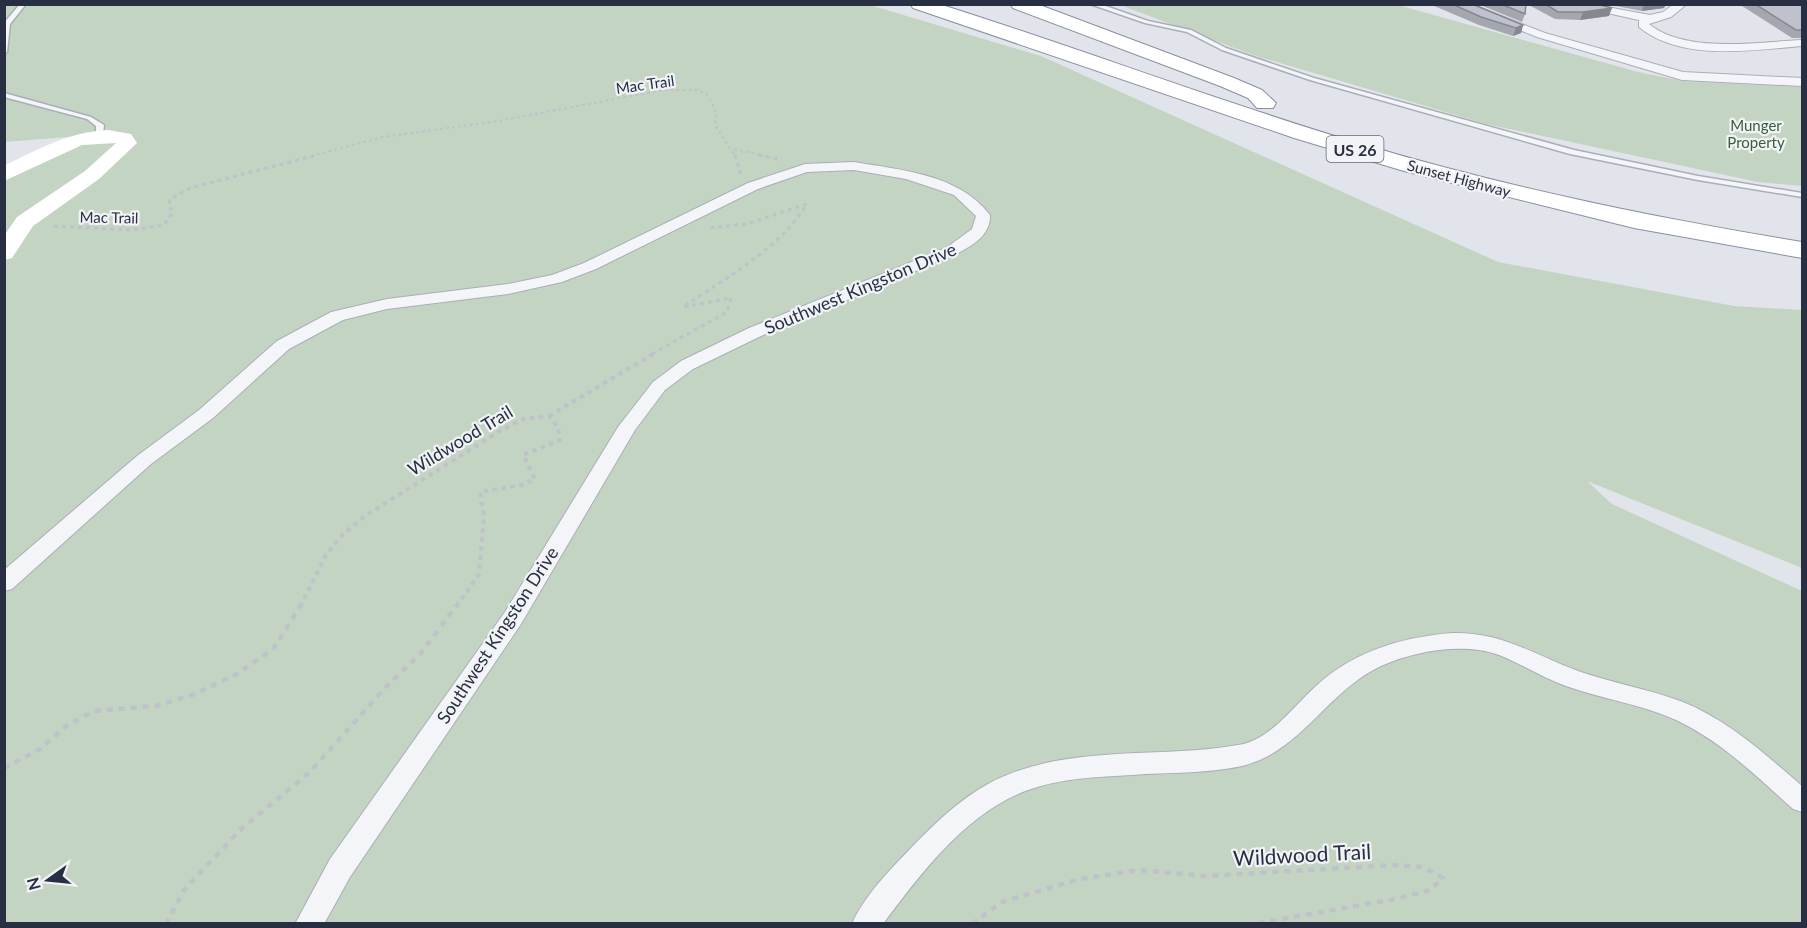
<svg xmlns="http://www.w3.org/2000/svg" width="1807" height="928" font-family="Lato,sans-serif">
	<rect width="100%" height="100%" fill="#e1e4ea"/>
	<g fill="#c4d4c3">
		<path d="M 5,5 L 870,5 L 1041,56 L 1498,262 L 1734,306 L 1802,310 L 1802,568 L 1587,481 L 1612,504 L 1802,591 L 1802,923 L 5,923 L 5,180 L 93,135 L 5,142 Z"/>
		<path d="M 1120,5 L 1398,5 L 1638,72 L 1683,81 L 1802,87 L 1802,186 L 1758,182 L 1486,124 L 1253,55 Z"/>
	</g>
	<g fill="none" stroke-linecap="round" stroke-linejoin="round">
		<defs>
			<g id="lane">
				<path d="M 20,4 L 26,4 L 10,24 L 7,52 L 4,54 L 4,23 Z"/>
				<path d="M 1090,4 L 1100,4 L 1148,21 L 1191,30 L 1226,48 L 1314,78 L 1574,150 L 1698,176 L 1802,193 L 1802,197 L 1698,180 L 1570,154 L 1310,80 L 1222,50 L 1187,32 L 1145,23 Z"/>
				<path d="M 4,93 L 91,117 L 104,125 L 103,135 L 96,137 L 96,126 L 87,119 L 4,97 Z"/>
			</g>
			<g id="street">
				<path d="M 1455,4 L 1471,4 L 1545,33 L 1683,72 L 1802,78 L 1802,86 L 1682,80 L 1537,37 Z"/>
				<path d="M 1566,4 L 1591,4 L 1650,15 L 1663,12 L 1674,4 L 1687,4 L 1671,17 L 1649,24 C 1686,54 1757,42 1802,40 L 1802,46 C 1752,50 1681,62 1639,27 L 1639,20 Z"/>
				<path d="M 854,162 C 901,170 959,174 990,215 C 991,235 972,246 956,254 L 761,336 L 693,369 L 665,390 L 635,430 L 521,624 L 350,877 L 324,924 L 295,924 L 330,859 L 505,612 L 618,427 L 653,382 L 681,361 L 749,328 L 946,248 L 972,229 L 976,216 L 954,195 L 906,179 L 854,170 L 807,172 L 758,189 L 596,269 L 562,282 L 508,294 L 387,309 L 343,320 L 289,349 L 213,418 L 151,464 L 12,589 L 4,591 L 4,570 L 137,456 L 199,410 L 277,341 L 331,312 L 387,299 L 508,284 L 552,275 L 584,263 L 748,183 L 805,164 Z"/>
				<path d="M 1452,633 C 1503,632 1532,654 1578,671 C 1612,683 1649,689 1683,702 C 1729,721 1765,754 1802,786 L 1802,812 L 1793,809 C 1756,776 1721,741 1676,720 C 1641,704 1602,699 1566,686 C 1543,678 1522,664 1499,655 C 1464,642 1414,651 1381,666 C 1327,691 1301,752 1242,766 C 1206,774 1169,772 1132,775 C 1098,777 1061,778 1028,790 C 967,812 921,873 883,924 L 852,924 C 864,896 890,870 911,848 C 934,824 959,800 988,784 C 1066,742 1160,760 1244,744 C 1274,735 1293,707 1316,686 C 1354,651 1402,637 1452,633 Z"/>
			</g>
			<g id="highway">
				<path d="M 910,4 L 939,4 C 1082,49 1222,103 1365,145 C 1509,188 1655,218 1802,242 L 1802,258 L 1634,228 L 1404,171 L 1294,138 L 913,8 Z"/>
				<path d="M 1010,4 L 1037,4 L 1234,78 L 1262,90 L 1276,103 L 1273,108 L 1257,108 L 1248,98 L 1220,86 L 1013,8 Z"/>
			</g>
		</defs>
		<use href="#lane" stroke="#aaaeb8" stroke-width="3"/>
		<use href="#street" stroke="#aaaeb8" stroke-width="2"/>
		<use href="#highway" stroke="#898fa1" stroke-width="2"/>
		<g stroke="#bfc2c9" stroke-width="2" stroke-dasharray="3 3" stroke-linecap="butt">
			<path d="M 734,149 L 765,156"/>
			<path d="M 311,156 L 383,137 L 498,121 L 663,90 L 697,90 L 708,95 L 716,112 L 715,125 L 735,156"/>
		</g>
		<g stroke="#bfc2c9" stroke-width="3" stroke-dasharray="4 4" stroke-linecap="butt">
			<path d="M 735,155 L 741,175"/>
			<path d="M 758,155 L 782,160"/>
			<path d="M 54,226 L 131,230 L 164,225 L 173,212 L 169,207 L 170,199 L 190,188 L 317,155"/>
			<path d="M 652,354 L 727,312 L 731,298 L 683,307 C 727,277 778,250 807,204 L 746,224 L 709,228 L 709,225"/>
		</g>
		<g stroke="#bfc2c9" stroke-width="4" stroke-dasharray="4.5 4.5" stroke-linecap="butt">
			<path d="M 549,416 L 655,353"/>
			<path d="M 300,607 L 326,555 L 342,535 L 365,516 L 503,429 L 523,419 L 549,416 L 558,427 L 560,440 L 523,455 L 535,479 L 521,485 L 480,492 L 484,516 L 479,574 L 456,607"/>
		</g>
		<g stroke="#bfc2c9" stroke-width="4.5" stroke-dasharray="6 6" stroke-linecap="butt">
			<path d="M 4,768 L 40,749 L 66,726 L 94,711 L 156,706 L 192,695 L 237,674 L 274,648 L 301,605"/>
			<path d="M 166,924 L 184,890 L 241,829 L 309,773 L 385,688 L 420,654 L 457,605"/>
			<path d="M 972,924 L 1002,902 L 1080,879 L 1139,870 L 1206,876 L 1395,865 L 1423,867 L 1443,878 L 1430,890 L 1395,899 L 1254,924"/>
		</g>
		<use href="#lane" fill="#f4f5f8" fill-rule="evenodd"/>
		<use href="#street" fill="#f4f5f8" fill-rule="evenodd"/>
		<path fill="#fff" fill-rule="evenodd" d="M 108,130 L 131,134 L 137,143 L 99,179 L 33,226 L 12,258 L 4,260 L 4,236 L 17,217 L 85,171 L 116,143 L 82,145 L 4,181 L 4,166 C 38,149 69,132 108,130 Z"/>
		<use href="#highway" fill="#fff" fill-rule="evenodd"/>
	</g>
	<g fill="#a4a7b0">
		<path d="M 1472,4 L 1523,25 L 1521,33 L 1513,36 L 1479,25 L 1432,5 Z"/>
		<path d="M 1478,4 L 1526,4 L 1525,14 L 1522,22 Z"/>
		<path d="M 1527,4 L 1596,4 L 1609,16 L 1580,20 L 1555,19 Z"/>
		<path d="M 1606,4 L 1666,4 L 1664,8 L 1642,11 Z"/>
		<path d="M 1739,4 L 1803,4 L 1803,38 L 1792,38 Z"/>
	</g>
	<g fill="#868890">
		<path d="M 1644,4 L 1666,4 L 1664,8 L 1642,11 Z"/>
		<path d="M 1612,8 L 1609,16 L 1580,20 L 1583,12 Z"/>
		<path d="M 1523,25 L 1521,33 L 1513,36 L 1516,28 Z"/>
	</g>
	<g fill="#bfc2cd" stroke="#868890" stroke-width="1.5">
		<path d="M 1452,4 L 1472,4 L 1523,25 L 1516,28 L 1481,17 Z"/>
		<path d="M 1501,4 L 1526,4 L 1525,14 Z"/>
		<path d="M 1545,4 L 1596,4 L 1612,8 L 1583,12 L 1558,12 Z"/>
		<path d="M 1755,4 L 1803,4 L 1803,30 L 1796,30 Z"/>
	</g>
	<g text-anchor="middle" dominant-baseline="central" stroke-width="4.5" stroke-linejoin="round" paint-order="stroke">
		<g font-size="15" fill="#292f42" stroke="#f1f3f7">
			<text transform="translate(645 84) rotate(-8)">Mac Trail</text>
			<text transform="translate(1459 178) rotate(15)">Sunset Highway</text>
			<text transform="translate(109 217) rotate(1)">Mac Trail</text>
		</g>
		<g font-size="15" fill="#385e37" stroke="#f1f3f7">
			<text x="1756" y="125">Munger<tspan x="1756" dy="17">Property</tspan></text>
		</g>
		<rect fill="#f1f3f7" stroke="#656a78" stroke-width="1.5" x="1326.5" y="136" width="57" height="26" rx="4.5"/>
		<g font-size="16" font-weight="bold" fill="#292f42">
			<text x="1355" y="149">US 26</text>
		</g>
		<g font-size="18" fill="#292f42" stroke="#f1f3f7">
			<text transform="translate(860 288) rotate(-23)">Southwest Kingston Drive</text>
			<text transform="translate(460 440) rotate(-31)">Wildwood Trail</text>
			<text transform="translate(497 635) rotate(-57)">Southwest Kingston Drive</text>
		</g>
		<g font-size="21" fill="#292f42" stroke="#f1f3f7">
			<text transform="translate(1302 854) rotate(-3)">Wildwood Trail</text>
		</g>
	</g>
	<rect width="1807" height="928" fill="none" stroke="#292f42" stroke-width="12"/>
	<g transform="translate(48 880) rotate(255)" stroke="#f1f3f7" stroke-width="4.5" paint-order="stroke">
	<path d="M0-4.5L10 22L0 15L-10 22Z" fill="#292f42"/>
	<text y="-9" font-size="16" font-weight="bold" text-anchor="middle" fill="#292f42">N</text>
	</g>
</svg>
